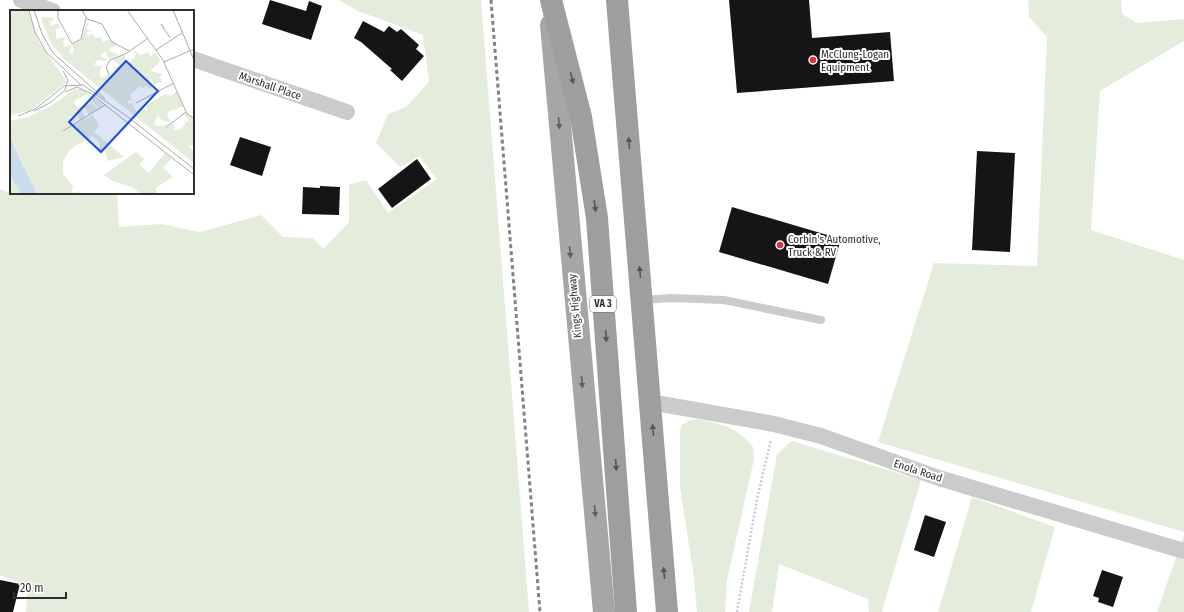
<svg xmlns="http://www.w3.org/2000/svg" width="1184" height="612" font-family="'Fira Sans Condensed',sans-serif">
	<rect width="100%" height="100%" fill="#fff"/>
	<g fill="#e4ecdc">
		<path d="M 339,0 L 481,0 L 529,612 L 26,612 L 28,586 L 0,575 L 0,189 L 11,193 L 117,193 L 119,227 L 161,224 L 200,232 L 261,215 L 283,237 L 313,238 L 323,249 L 349,222 L 349,185 L 366,180 L 388,213 L 437,179 L 419,156 L 400,167 L 376,143 L 388,114 L 406,107 L 429,82 L 423,35 L 358,11 Z"/>
		<path d="M 1028,0 L 1121,0 L 1122,14 L 1137,23 L 1184,19 L 1184,41 L 1100,91 L 1091,230 L 1184,260 L 1184,532 L 878,442 L 934,263 L 1037,266 L 1047,37 L 1029,17 Z"/>
		<path d="M 697,419 C 721,424 736,426 753,447 L 754,459 L 727,580 L 725,612 L 697,612 L 694,577 L 680,487 L 680,433 L 681,426 L 688,421 Z"/>
		<path d="M 792,441 L 921,480 L 882,611 L 885,612 L 869,612 L 868,599 L 779,564 L 772,612 L 749,612 L 777,454 Z"/>
		<path d="M 972,497 L 1055,527 L 1031,612 L 938,612 Z"/>
		<path d="M 1184,535 L 1184,612 L 1157,612 Z"/>
	</g>
	<g fill="#151515">
		<path d="M 270,0 L 306,11 L 309,1 L 322,6 L 311,40 L 262,24 Z"/>
		<path d="M 729,0 L 809,0 L 812,38 L 890,32 L 894,81 L 737,93 Z"/>
		<path d="M 363,21 L 384,32 L 389,26 L 397,32 L 401,29 L 419,45 L 416,49 L 424,56 L 402,81 L 390,70 L 392,69 L 361,42 L 354,38 Z"/>
		<path d="M 240,137 L 271,147 L 262,176 L 230,165 Z"/>
		<path d="M 977,151 L 1015,153 L 1010,252 L 972,250 Z"/>
		<path d="M 417,159 L 431,179 L 392,208 L 378,189 Z"/>
		<path d="M 320,186 L 340,187 L 339,215 L 302,214 L 303,187 L 320,188 Z"/>
		<path d="M 732,207 L 841,239 L 828,284 L 719,252 Z"/>
		<path d="M 925,515 L 946,522 L 934,557 L 914,550 Z"/>
		<path d="M 1102,570 L 1123,577 L 1113,607 L 1098,602 L 1099,598 L 1093,596 Z"/>
		<path d="M 0,580 L 20,584 L 13,612 L 0,612 Z"/>
	</g>
	<g fill="none" stroke-linecap="round" stroke-linejoin="round">
		<path stroke="#cbcbcb" stroke-width="2.5" stroke-dasharray="2 2" stroke-linecap="butt" d="M 737,612 L 757,499 L 771,440"/>
		<path stroke="#cbcbcb" stroke-width="8" d="M 643,300 L 671,298 L 724,300 L 821,320"/>
		<g stroke="#cbcbcb" stroke-width="16">
			<path d="M 21,0 L 53,11"/>
			<path d="M 193,59 L 347,112"/>
			<path d="M 650,402 L 774,424 L 821,436 L 939,478 L 1184,551"/>
		</g>
		<path stroke="#a6a6a6" stroke-width="22" d="M 551,25 L 604,612"/>
		<g stroke="#9e9e9e" stroke-width="22">
			<path d="M 551,0 L 581,117 L 597,218 L 626,612"/>
			<path d="M 617,0 L 667,612"/>
		</g>
		<path stroke="#838383" stroke-width="3" stroke-dasharray="4 3" stroke-linecap="butt" d="M 491,0 L 540,612"/>
	</g>
	<defs><path id="oneway-solid" d="M-6-.8H1V-3.2L6.5 0L1 3.2V.8H-6Z"/></defs>
	<g fill="#555">
		<use href="#oneway-solid" transform="translate(572 78) rotate(76)"/>
		<use href="#oneway-solid" transform="translate(629 143) rotate(-95)"/>
		<use href="#oneway-solid" transform="translate(595 206) rotate(82)"/>
		<use href="#oneway-solid" transform="translate(640 272) rotate(-95)"/>
		<use href="#oneway-solid" transform="translate(606 336) rotate(86)"/>
		<use href="#oneway-solid" transform="translate(653 430) rotate(-95)"/>
		<use href="#oneway-solid" transform="translate(616 465) rotate(86)"/>
		<use href="#oneway-solid" transform="translate(664 573) rotate(-95)"/>
	</g>
	<g fill="#5e5e5e">
		<use href="#oneway-solid" transform="translate(559 123) rotate(85)"/>
		<use href="#oneway-solid" transform="translate(570 252) rotate(85)"/>
		<use href="#oneway-solid" transform="translate(582 382) rotate(85)"/>
		<use href="#oneway-solid" transform="translate(595 511) rotate(85)"/>
	</g>
	<g fill="#e62f36" stroke="#fff" stroke-width="1.5">
		<circle cx="813" cy="60" r="4"/>
		<circle cx="780" cy="245" r="4"/>
	</g>
	<g text-anchor="middle" dominant-baseline="central" stroke-width="4" stroke-linejoin="round" paint-order="stroke">
		<rect fill="#fff" stroke="#6d6d6d" stroke-width="1" x="590" y="296" width="26" height="16" rx="3"/>
		<g font-size="10" font-weight="bold" fill="#2e2e2e">
			<text x="603" y="304">VA 3</text>
		</g>
		<g font-size="11" fill="#2e2e2e" stroke="#fff" text-anchor="start">
			<text x="821" y="54">McClung-Logan<tspan x="821" dy="13">Equipment</tspan></text>
			<text x="788" y="239">Corbin's Automotive,<tspan x="788" dy="13">Truck &amp; RV</tspan></text>
		</g>
		<g font-size="11" fill="#2e2e2e" stroke="#fff">
			<text transform="translate(270 86) rotate(19)">Marshall Place</text>
			<text transform="translate(575 306) rotate(-95)">Kings Highway</text>
			<text transform="translate(918 471) rotate(18)">Enola Road</text>
		</g>
	</g>
	<g transform="translate(10 10)">
		<rect width="184" height="184" fill="#fff"/>
		<path d="M 0,0 L 18,0 L 28,31 L 57,72 L 19,101 L 0,105 ZM 33,7 L 43,8 L 43,11 L 39,11 L 41,16 L 48,13 L 51,17 L 46,19 L 46,29 L 55,27 L 53,32 L 54,37 L 62,35 L 59,43 L 63,43 L 63,34 L 71,30 L 77,13 L 79,14 L 76,18 L 81,21 L 76,22 L 78,26 L 83,24 L 86,28 L 91,27 L 93,32 L 98,29 L 106,35 L 98,40 L 109,45 L 99,49 L 95,41 L 90,46 L 96,49 L 95,51 L 87,50 L 84,55 L 93,57 L 90,60 L 90,68 L 103,63 L 105,59 L 103,57 L 110,56 L 102,49 L 115,45 L 116,54 L 122,51 L 126,45 L 123,39 L 130,45 L 139,42 L 140,47 L 145,42 L 151,51 L 140,61 L 153,64 L 150,66 L 152,72 L 144,74 L 141,69 L 138,72 L 142,76 L 139,79 L 136,75 L 133,78 L 130,76 L 120,85 L 122,90 L 118,91 L 118,94 L 122,93 L 126,101 L 132,98 L 137,101 L 137,95 L 155,84 L 161,86 L 167,81 L 173,96 L 158,102 L 157,105 L 161,113 L 151,110 L 148,105 L 144,114 L 148,116 L 160,114 L 154,117 L 155,119 L 162,114 L 165,118 L 162,119 L 165,120 L 171,119 L 175,114 L 174,109 L 176,112 L 179,110 L 174,105 L 176,104 L 184,108 L 184,135 L 179,136 L 184,143 L 184,153 L 55,50 L 41,33 L 31,9 ZM 65,79 L 72,79 L 93,95 L 88,98 L 77,84 L 67,89 L 63,92 L 67,97 L 81,94 L 77,86 L 87,99 L 79,105 L 74,97 L 71,99 L 75,107 L 70,110 L 66,104 L 59,108 L 63,116 L 83,105 L 89,116 L 84,122 L 114,147 L 98,151 L 94,139 L 88,143 L 90,133 L 83,126 L 60,139 L 53,152 L 53,164 L 64,177 L 61,179 L 63,183 L 69,181 L 69,184 L 27,184 L 0,126 L 0,111 L 18,107 L 39,97 ZM 126,142 L 134,149 L 129,155 L 139,163 L 155,143 L 162,148 L 153,158 L 163,167 L 145,178 L 148,184 L 130,184 L 124,178 L 103,171 L 94,165 ZM 0,164 L 7,176 L 11,184 L 0,184 Z" fill="#e4ecdc"/>
		<path d="M 0,126 L 5,138 L 27,184 L 11,184 L 0,164 Z" fill="#c8dcec"/>
		<path fill="none" stroke="#ababab" stroke-width="1" d="M 19,0 L 25,22 L 36,42 L 72,76M 24,0 L 32,24 L 43,43 L 95,89M 48,0 L 48,8 L 62,34 L 71,29 L 76,8M 72,0 L 77,9 L 92,14 L 102,32 L 119,41M 117,0 L 153,50 L 177,104 L 184,108M 163,0 L 184,50M 154,18 L 151,14 L 160,28M 146,40 L 172,23M 154,52 L 184,39M 99,65 L 96,57 L 100,50 L 117,43 L 138,28M 55,82 L 67,77 L 80,83 L 184,165M 126,93 L 164,73M 24,101 L 40,93 L 55,80 L 58,70 L 53,61M 8,106 L 25,99 L 54,76 L 73,75 L 122,110 L 184,159M 155,118 L 176,102M 53,121 L 95,95"/>
		<path fill="#1d4ed8" fill-opacity="0.15" stroke="#1d4ed8" stroke-width="2" d="M 116,51 L 148,81 L 91,142 L 59,112 Z"/>
		<rect width="184" height="184" fill="none" stroke="#2e2e2e" stroke-width="2"/>
	</g>
	<path d="M14 592v6h52v-6" fill="none" stroke="#2e2e2e" stroke-width="2"/>
	<text x="20" y="592" font-size="12" fill="#2e2e2e" stroke="#ffffff" stroke-width="3" paint-order="stroke">20 m</text>
</svg>
